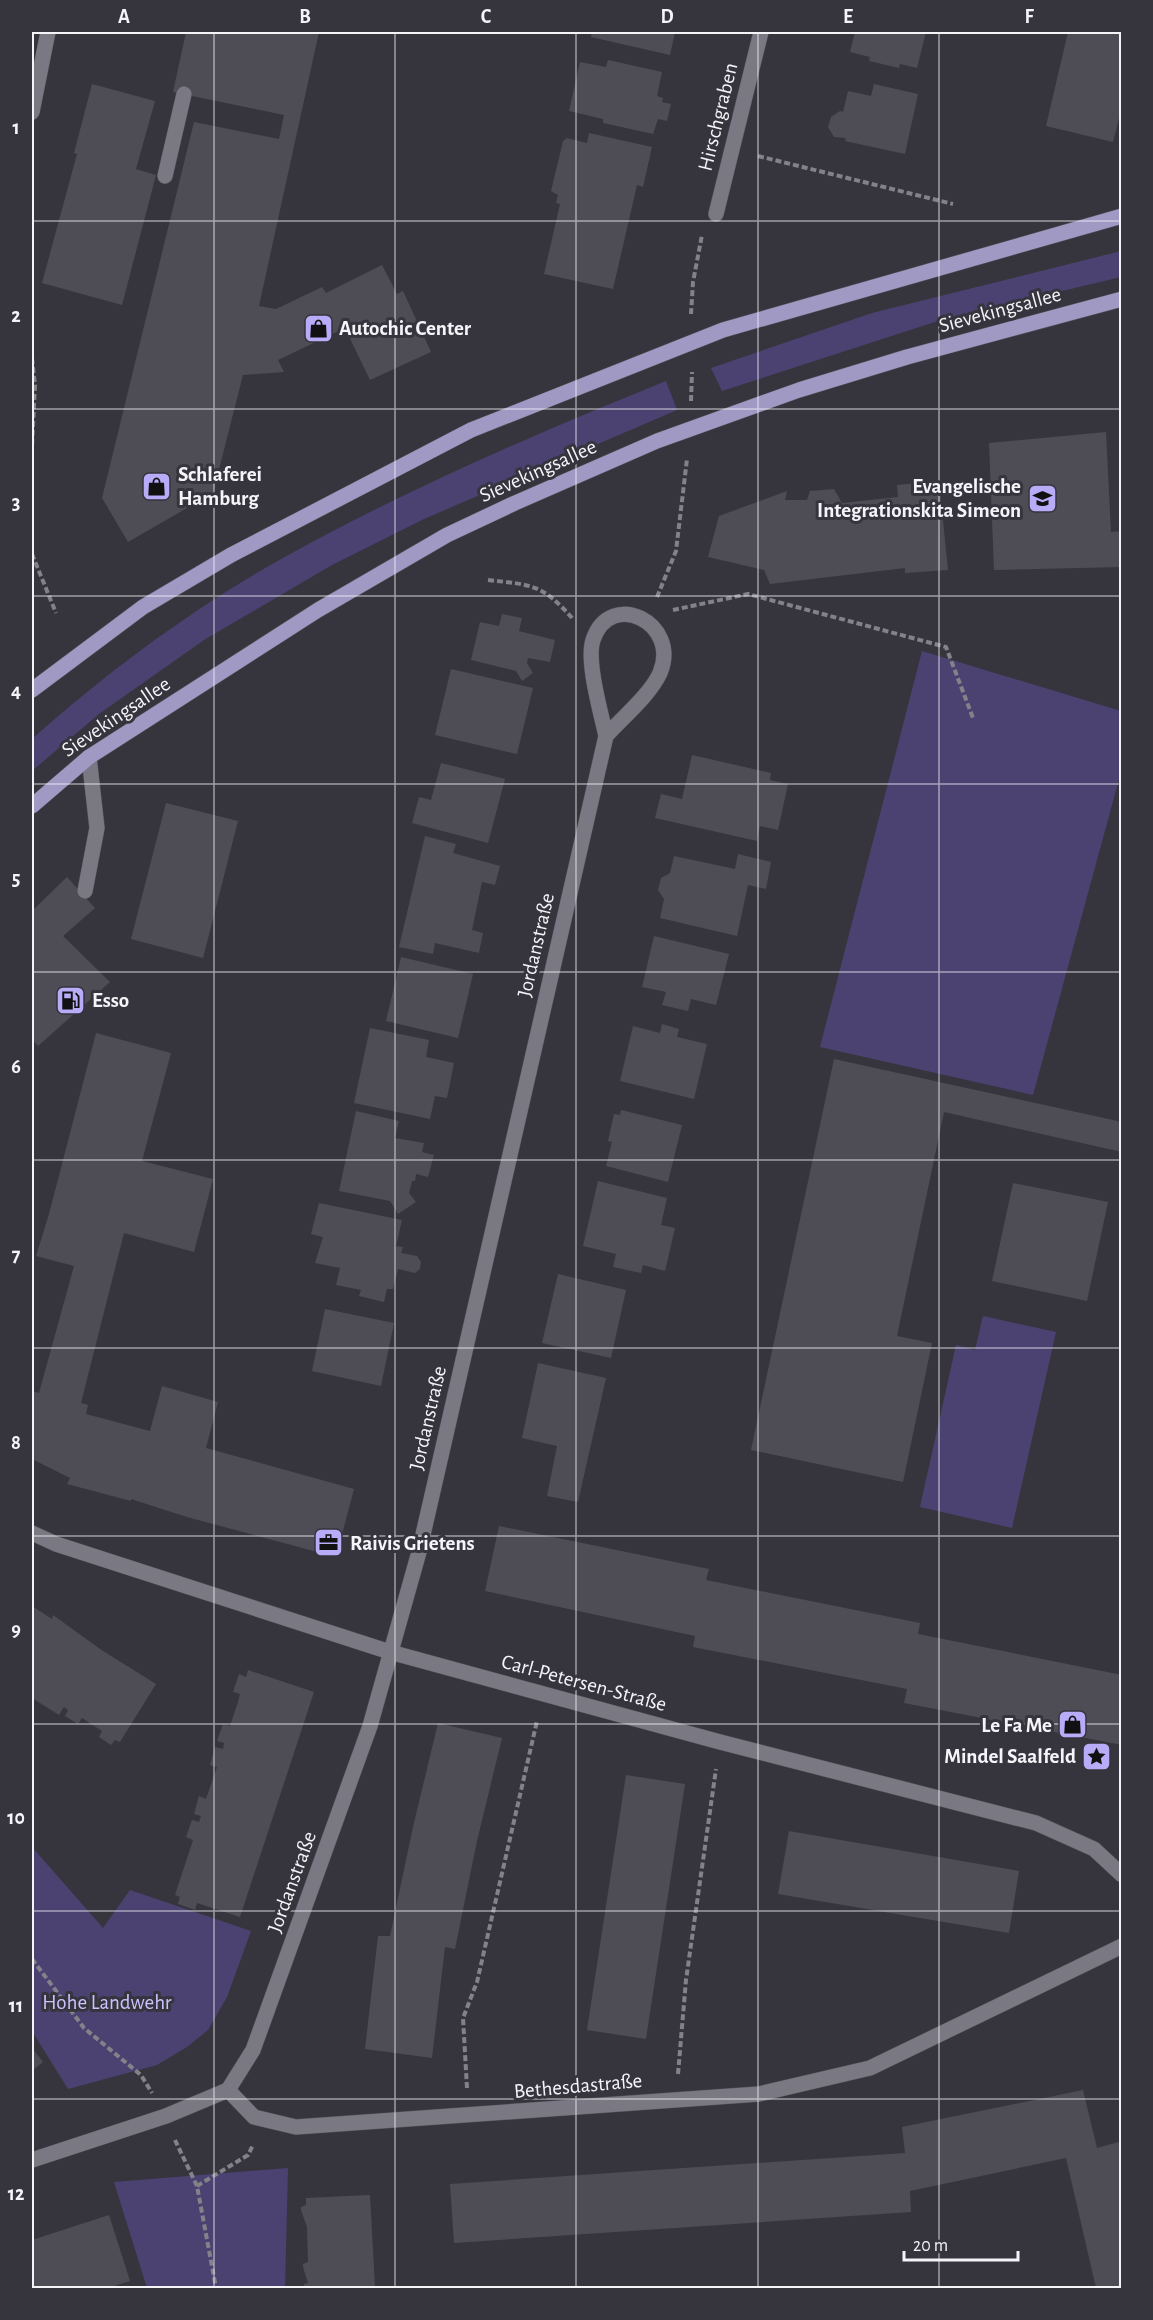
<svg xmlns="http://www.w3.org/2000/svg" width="1153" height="2320" font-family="'Alegreya Sans',sans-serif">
	<rect width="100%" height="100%" fill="#36353d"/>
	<g fill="#4b4272">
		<path d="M 1121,251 L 1121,277 L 941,320 L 722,391 L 711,368 L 872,313 Z"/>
		<path d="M 666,381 L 677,410 L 424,519 L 332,565 L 204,640 L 99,714 L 32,771 L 32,739 C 106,673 188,612 274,563 C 400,492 533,435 666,381 Z"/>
		<path d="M 922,651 L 1121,711 L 1121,772 L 1033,1095 L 820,1047 Z"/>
		<path d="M 983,1316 L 1056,1332 L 1012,1528 L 920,1507 L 956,1345 L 975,1350 Z"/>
		<path d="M 32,1847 L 103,1928 L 130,1890 L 251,1931 L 227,1997 L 208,2030 L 187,2047 L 157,2065 L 68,2089 L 32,2031 Z"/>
		<path d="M 288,2168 L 285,2288 L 147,2288 L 114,2182 Z"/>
	</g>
	<g fill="#4e4d56">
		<path d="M 186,32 L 319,32 L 259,306 L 276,309 L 322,287 L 326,293 L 382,265 L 397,294 L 403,291 L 431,352 L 370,380 L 345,328 L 278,360 L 284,372 L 243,375 L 213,493 L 128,542 L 102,498 L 194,122 L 279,139 L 284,115 L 173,92 Z"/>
		<path d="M 592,32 L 675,32 L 670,55 L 591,37 Z"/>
		<path d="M 855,32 L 926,32 L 917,68 L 900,64 L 899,68 L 869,61 L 870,57 L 850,52 Z"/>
		<path d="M 1068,32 L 1122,32 L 1122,106 L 1113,142 L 1046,126 Z"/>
		<path d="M 608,60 L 662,72 L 657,96 L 663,98 L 662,102 L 671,104 L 667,121 L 658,119 L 653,134 L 603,123 L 603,119 L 569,111 L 580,62 L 606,67 Z"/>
		<path d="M 92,84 L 155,101 L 136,169 L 156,175 L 122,305 L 42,283 L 77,154 L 74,153 Z"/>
		<path d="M 874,84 L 918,94 L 905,154 L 845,141 L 846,138 L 834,137 L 828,127 L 831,117 L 840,111 L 843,112 L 848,91 L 871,96 Z"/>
		<path d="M 589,133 L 652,147 L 643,187 L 637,185 L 613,289 L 544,274 L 560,204 L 556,203 L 558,195 L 551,191 L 563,141 L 567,138 L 587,143 Z"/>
		<path d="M 1106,432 L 1111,532 L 1122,531 L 1122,567 L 994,570 L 989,443 Z"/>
		<path d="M 939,481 L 948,570 L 905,573 L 905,568 L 770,584 L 764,570 L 708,557 L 719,516 L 787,491 L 785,500 L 807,500 L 810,491 L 834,489 L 842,503 L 898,497 L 897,485 Z"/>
		<path d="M 502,614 L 522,618 L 519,631 L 555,640 L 550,662 L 528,658 L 527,663 L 533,673 L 522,681 L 516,671 L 471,660 L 480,622 L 499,626 Z"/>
		<path d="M 451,669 L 533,688 L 517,754 L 435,735 Z"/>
		<path d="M 692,755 L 771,773 L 770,780 L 788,784 L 778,830 L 760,826 L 757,841 L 655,818 L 661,794 L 682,799 Z"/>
		<path d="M 441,763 L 505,779 L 488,843 L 412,823 L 419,797 L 431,800 Z"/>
		<path d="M 166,803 L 238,821 L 203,958 L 131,939 Z"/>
		<path d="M 425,836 L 456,844 L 453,853 L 500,866 L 495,885 L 482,882 L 472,930 L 483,933 L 479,953 L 435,943 L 433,954 L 399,947 Z"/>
		<path d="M 738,854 L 771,862 L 766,889 L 748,885 L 737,936 L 660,918 L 664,899 L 658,890 L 661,878 L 670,873 L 674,856 L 735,869 Z"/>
		<path d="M 67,877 L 95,908 L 63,936 L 110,982 L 38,1046 L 32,1039 L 32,911 Z"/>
		<path d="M 654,936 L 729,954 L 716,1005 L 691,999 L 688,1011 L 662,1005 L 666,992 L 642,987 Z"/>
		<path d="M 401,957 L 473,974 L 458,1038 L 386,1021 Z"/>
		<path d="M 662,1024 L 679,1029 L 677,1037 L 707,1044 L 694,1099 L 620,1081 L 633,1026 L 660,1033 Z"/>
		<path d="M 370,1028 L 429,1040 L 426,1057 L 454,1063 L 447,1098 L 435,1096 L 430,1119 L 354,1103 Z"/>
		<path d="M 96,1033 L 171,1053 L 142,1161 L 213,1179 L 194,1252 L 124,1233 L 81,1403 L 88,1405 L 86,1414 L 150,1431 L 162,1386 L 218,1402 L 206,1448 L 354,1489 L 336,1557 L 187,1517 L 131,1499 L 131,1501 L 67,1484 L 70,1478 L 32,1459 L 32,1391 L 39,1393 L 74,1266 L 36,1256 L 49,1214 Z"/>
		<path d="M 834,1059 L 1122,1122 L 1122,1152 L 944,1112 L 897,1336 L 932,1343 L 903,1482 L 751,1450 Z"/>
		<path d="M 621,1110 L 682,1125 L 668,1182 L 606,1166 L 612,1142 L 608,1141 L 614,1114 L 620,1115 Z"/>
		<path d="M 356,1111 L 399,1121 L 395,1138 L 424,1143 L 422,1152 L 434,1155 L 428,1177 L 416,1174 L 415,1181 L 412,1181 L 409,1193 L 416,1202 L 398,1214 L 390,1201 L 339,1191 Z"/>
		<path d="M 598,1181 L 667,1198 L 661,1225 L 675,1228 L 665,1271 L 643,1265 L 641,1273 L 613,1267 L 616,1254 L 583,1246 Z"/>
		<path d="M 1013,1183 L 1108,1202 L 1087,1301 L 992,1281 Z"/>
		<path d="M 319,1203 L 402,1220 L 396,1246 L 403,1247 L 401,1253 L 417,1256 L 421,1262 L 420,1269 L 415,1273 L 398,1269 L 393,1289 L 387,1289 L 384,1302 L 359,1296 L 361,1290 L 336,1285 L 340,1268 L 315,1263 L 323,1237 L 311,1234 Z"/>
		<path d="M 558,1274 L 626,1290 L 611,1358 L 542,1343 Z"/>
		<path d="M 325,1309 L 394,1323 L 381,1386 L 312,1371 Z"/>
		<path d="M 538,1363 L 606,1378 L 578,1502 L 547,1496 L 557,1446 L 522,1438 Z"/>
		<path d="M 499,1526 L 709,1569 L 706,1580 L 920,1623 L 918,1634 L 1122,1675 L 1122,1745 L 904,1703 L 907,1689 L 693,1647 L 695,1636 L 485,1591 Z"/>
		<path d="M 32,1606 L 52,1619 L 53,1615 L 100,1649 L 156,1684 L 120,1742 L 115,1740 L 111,1745 L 99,1737 L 102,1731 L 82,1718 L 78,1724 L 65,1716 L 68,1710 L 64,1707 L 59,1715 L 32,1698 Z"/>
		<path d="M 248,1670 L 314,1692 L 240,1917 L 197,1903 L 195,1910 L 178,1904 L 180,1897 L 175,1895 L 193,1840 L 186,1837 L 192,1820 L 199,1822 L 201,1816 L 194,1814 L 199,1796 L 206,1799 L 217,1767 L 210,1765 L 215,1747 L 223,1749 L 224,1743 L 217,1741 L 223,1724 L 230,1726 L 238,1702 L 240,1694 L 233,1692 L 239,1674 L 246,1677 Z"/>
		<path d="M 438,1723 L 502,1738 L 477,1841 L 455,1949 L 445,1947 L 432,2058 L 365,2049 L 378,1936 L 390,1936 L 413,1827 Z"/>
		<path d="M 626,1775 L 685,1784 L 646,2039 L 587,2030 Z"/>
		<path d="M 789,1831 L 1019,1871 L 1009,1933 L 778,1894 Z"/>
		<path d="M 32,2048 L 43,2062 L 32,2071 Z"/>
		<path d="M 1083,2090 L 1097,2148 L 1122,2141 L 1122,2288 L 1096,2288 L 1066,2158 L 910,2191 L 911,2212 L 454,2243 L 450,2184 L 905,2153 L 902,2127 Z"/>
		<path d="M 370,2195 L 375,2288 L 304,2288 L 304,2284 L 308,2283 L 303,2267 L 303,2264 L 308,2262 L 307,2227 L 301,2210 L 301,2207 L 306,2205 L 306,2198 Z"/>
		<path d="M 109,2215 L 130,2281 L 108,2288 L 32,2288 L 32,2240 Z"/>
	</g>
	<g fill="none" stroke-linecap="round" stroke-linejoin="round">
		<defs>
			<g id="lane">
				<path d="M 165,176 L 184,94"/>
				<path d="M 85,891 L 97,828 L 89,757"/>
			</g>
			<g id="street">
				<path d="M 32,112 L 48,32"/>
				<path d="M 716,214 L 761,32"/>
				<path d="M 32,1533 L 56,1544 L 390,1652 L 720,1742 L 1036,1823 L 1094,1849 L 1122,1875"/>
				<path d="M 228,2090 L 253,2050 L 370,1726 L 419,1552 L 606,736 C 601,713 586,661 593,640 C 610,588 681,623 660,673 C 650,695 622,718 606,736"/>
				<path d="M 228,2090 L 254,2117 L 296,2127 L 759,2094 L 870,2068 L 1122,1946"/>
				<path d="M 32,2160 L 166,2116 L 228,2090"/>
			</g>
			<g id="primary">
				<path d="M 32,690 L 143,607 L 231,555 L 471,430 L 723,330 L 1122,216"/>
				<path d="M 32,806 L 89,757 L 318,610 L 447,535 L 515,503 L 657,441 L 799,390 L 907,357 L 1122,299"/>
			</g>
		</defs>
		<use href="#lane" stroke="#55545b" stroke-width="16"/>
		<use href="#street" stroke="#55545b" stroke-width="16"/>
		<use href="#primary" stroke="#55545b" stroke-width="16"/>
		<g stroke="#828289" stroke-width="4" stroke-dasharray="6 3" stroke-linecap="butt">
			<path d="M 758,156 L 953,204"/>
			<path d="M 691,314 L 693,282 L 702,235"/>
			<path d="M 32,358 L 35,385 L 32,447"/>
			<path d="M 691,401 L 692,372"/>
			<path d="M 32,554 L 56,613"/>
			<path d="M 488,580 C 533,585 542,584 573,619"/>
			<path d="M 657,597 L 676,551 L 687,459"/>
			<path d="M 673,610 L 748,594 L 946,647 L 973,718"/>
			<path d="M 32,1959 L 84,2028 L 141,2075 L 152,2093"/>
			<path d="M 678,2074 L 686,1980 L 716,1769"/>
			<path d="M 467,2088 L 463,2018 L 477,1982 L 537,1721"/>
			<path d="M 175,2140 L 197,2186 L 216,2288"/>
			<path d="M 197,2186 L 248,2155 L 253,2145"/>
		</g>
		<use href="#lane" stroke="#7a7983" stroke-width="15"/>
		<use href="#street" stroke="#7a7983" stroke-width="15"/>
		<use href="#primary" stroke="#a099c4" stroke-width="15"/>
	</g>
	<path fill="none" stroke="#f4f4f9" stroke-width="1.5" stroke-opacity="0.55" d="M 214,32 L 214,2288M 395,32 L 395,2288M 576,32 L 576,2288M 758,32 L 758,2288M 939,32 L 939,2288M 32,221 L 1122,221M 32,409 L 1122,409M 32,596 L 1122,596M 32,784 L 1122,784M 32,972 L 1122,972M 32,1160 L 1122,1160M 32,1348 L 1122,1348M 32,1536 L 1122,1536M 32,1724 L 1122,1724M 32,1911 L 1122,1911M 32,2099 L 1122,2099"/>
	<defs>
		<symbol id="shop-square" viewBox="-11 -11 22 22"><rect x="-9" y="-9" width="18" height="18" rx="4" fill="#b8abf7" stroke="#36353d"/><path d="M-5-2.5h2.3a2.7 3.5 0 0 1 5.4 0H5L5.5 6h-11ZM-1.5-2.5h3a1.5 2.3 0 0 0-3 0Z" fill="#111"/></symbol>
		<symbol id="school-square" viewBox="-11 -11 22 22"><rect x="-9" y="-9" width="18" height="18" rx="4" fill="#b8abf7" stroke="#36353d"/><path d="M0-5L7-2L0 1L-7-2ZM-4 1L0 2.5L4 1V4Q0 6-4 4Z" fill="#111"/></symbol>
		<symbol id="fuel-square" viewBox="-11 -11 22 22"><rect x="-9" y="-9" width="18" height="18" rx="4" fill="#b8abf7" stroke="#36353d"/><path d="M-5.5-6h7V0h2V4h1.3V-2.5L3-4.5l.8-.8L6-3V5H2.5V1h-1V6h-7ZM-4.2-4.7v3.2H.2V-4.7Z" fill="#111"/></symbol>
		<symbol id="office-square" viewBox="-11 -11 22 22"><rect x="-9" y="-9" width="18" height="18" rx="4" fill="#b8abf7" stroke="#36353d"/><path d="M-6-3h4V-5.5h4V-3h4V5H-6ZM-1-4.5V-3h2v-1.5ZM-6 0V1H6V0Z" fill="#111"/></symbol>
		<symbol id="sight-square" viewBox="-11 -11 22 22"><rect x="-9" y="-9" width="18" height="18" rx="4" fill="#b8abf7" stroke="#36353d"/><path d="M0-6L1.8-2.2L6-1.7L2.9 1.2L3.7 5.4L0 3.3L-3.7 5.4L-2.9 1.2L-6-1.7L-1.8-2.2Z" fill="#111"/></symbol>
	</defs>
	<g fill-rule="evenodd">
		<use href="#shop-square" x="302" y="312" width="33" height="33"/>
		<use href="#shop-square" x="140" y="470" width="33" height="33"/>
		<use href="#school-square" x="1026" y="482" width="33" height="33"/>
		<use href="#fuel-square" x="54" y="984" width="33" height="33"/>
		<use href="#office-square" x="312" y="1526" width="33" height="33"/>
		<use href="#shop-square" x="1056" y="1708" width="33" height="33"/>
		<use href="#sight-square" x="1080" y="1740" width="33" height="33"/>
	</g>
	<g text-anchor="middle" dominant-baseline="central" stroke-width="6" stroke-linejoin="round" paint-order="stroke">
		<g font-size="21" fill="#f4f4f9" stroke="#36353d">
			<text transform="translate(718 117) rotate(-76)">Hirschgraben</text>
			<text transform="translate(1000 310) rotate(-15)">Sievekingsallee</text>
			<text transform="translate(538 471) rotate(-24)">Sievekingsallee</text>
			<text transform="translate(116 717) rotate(-34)">Sievekingsallee</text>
			<text transform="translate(536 945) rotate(-77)">Jordanstraße</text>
			<text transform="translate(428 1418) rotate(-77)">Jordanstraße</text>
			<text transform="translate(584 1683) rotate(15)">Carl-Petersen-Straße</text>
			<text transform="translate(292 1882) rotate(-70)">Jordanstraße</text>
			<text transform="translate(578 2086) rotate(-5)">Bethesdastraße</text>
		</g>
		<g font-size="21" font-weight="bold" fill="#f4f4f9" stroke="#36353d" text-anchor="start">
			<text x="339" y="328">Autochic Center</text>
			<text x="178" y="474">Schlaferei<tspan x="178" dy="24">Hamburg</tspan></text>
			<text x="1021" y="486" text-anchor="end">Evangelische<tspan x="1021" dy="24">Integrationskita Simeon</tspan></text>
			<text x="92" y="1000">Esso</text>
			<text x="350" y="1543">Raivis Grietens</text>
			<text x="1052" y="1725" text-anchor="end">Le Fa Me</text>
			<text x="1076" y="1756" text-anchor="end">Mindel Saalfeld</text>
		</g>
		<g font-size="21" fill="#cbc2fe" stroke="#36353d">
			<text x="107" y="2002">Hohe Landwehr</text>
		</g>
	</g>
	<rect width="1153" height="2320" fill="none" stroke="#36353d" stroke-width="66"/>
	<path d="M904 2251v9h114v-9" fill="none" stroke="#f4f4f9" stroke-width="3"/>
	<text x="913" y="2251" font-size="18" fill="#f4f4f9" stroke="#36353d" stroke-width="4.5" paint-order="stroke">20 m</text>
	<rect x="33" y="33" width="1087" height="2254" fill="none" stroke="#f4f4f9" stroke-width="2"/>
	<g font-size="20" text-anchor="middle" font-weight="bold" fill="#f4f4f9">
		<text x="124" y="23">A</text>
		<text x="305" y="23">B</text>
		<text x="486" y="23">C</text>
		<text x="667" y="23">D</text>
		<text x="848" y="23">E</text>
		<text x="1029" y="23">F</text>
		<text x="16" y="134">1</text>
		<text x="16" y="322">2</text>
		<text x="16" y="509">3</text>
		<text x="16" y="697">4</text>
		<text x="16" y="885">5</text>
		<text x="16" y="1073">6</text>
		<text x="16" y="1261">7</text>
		<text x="16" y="1449">8</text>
		<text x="16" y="1636">9</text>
		<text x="16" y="1824">10</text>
		<text x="16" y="2012">11</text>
		<text x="16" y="2200">12</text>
	</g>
</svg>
